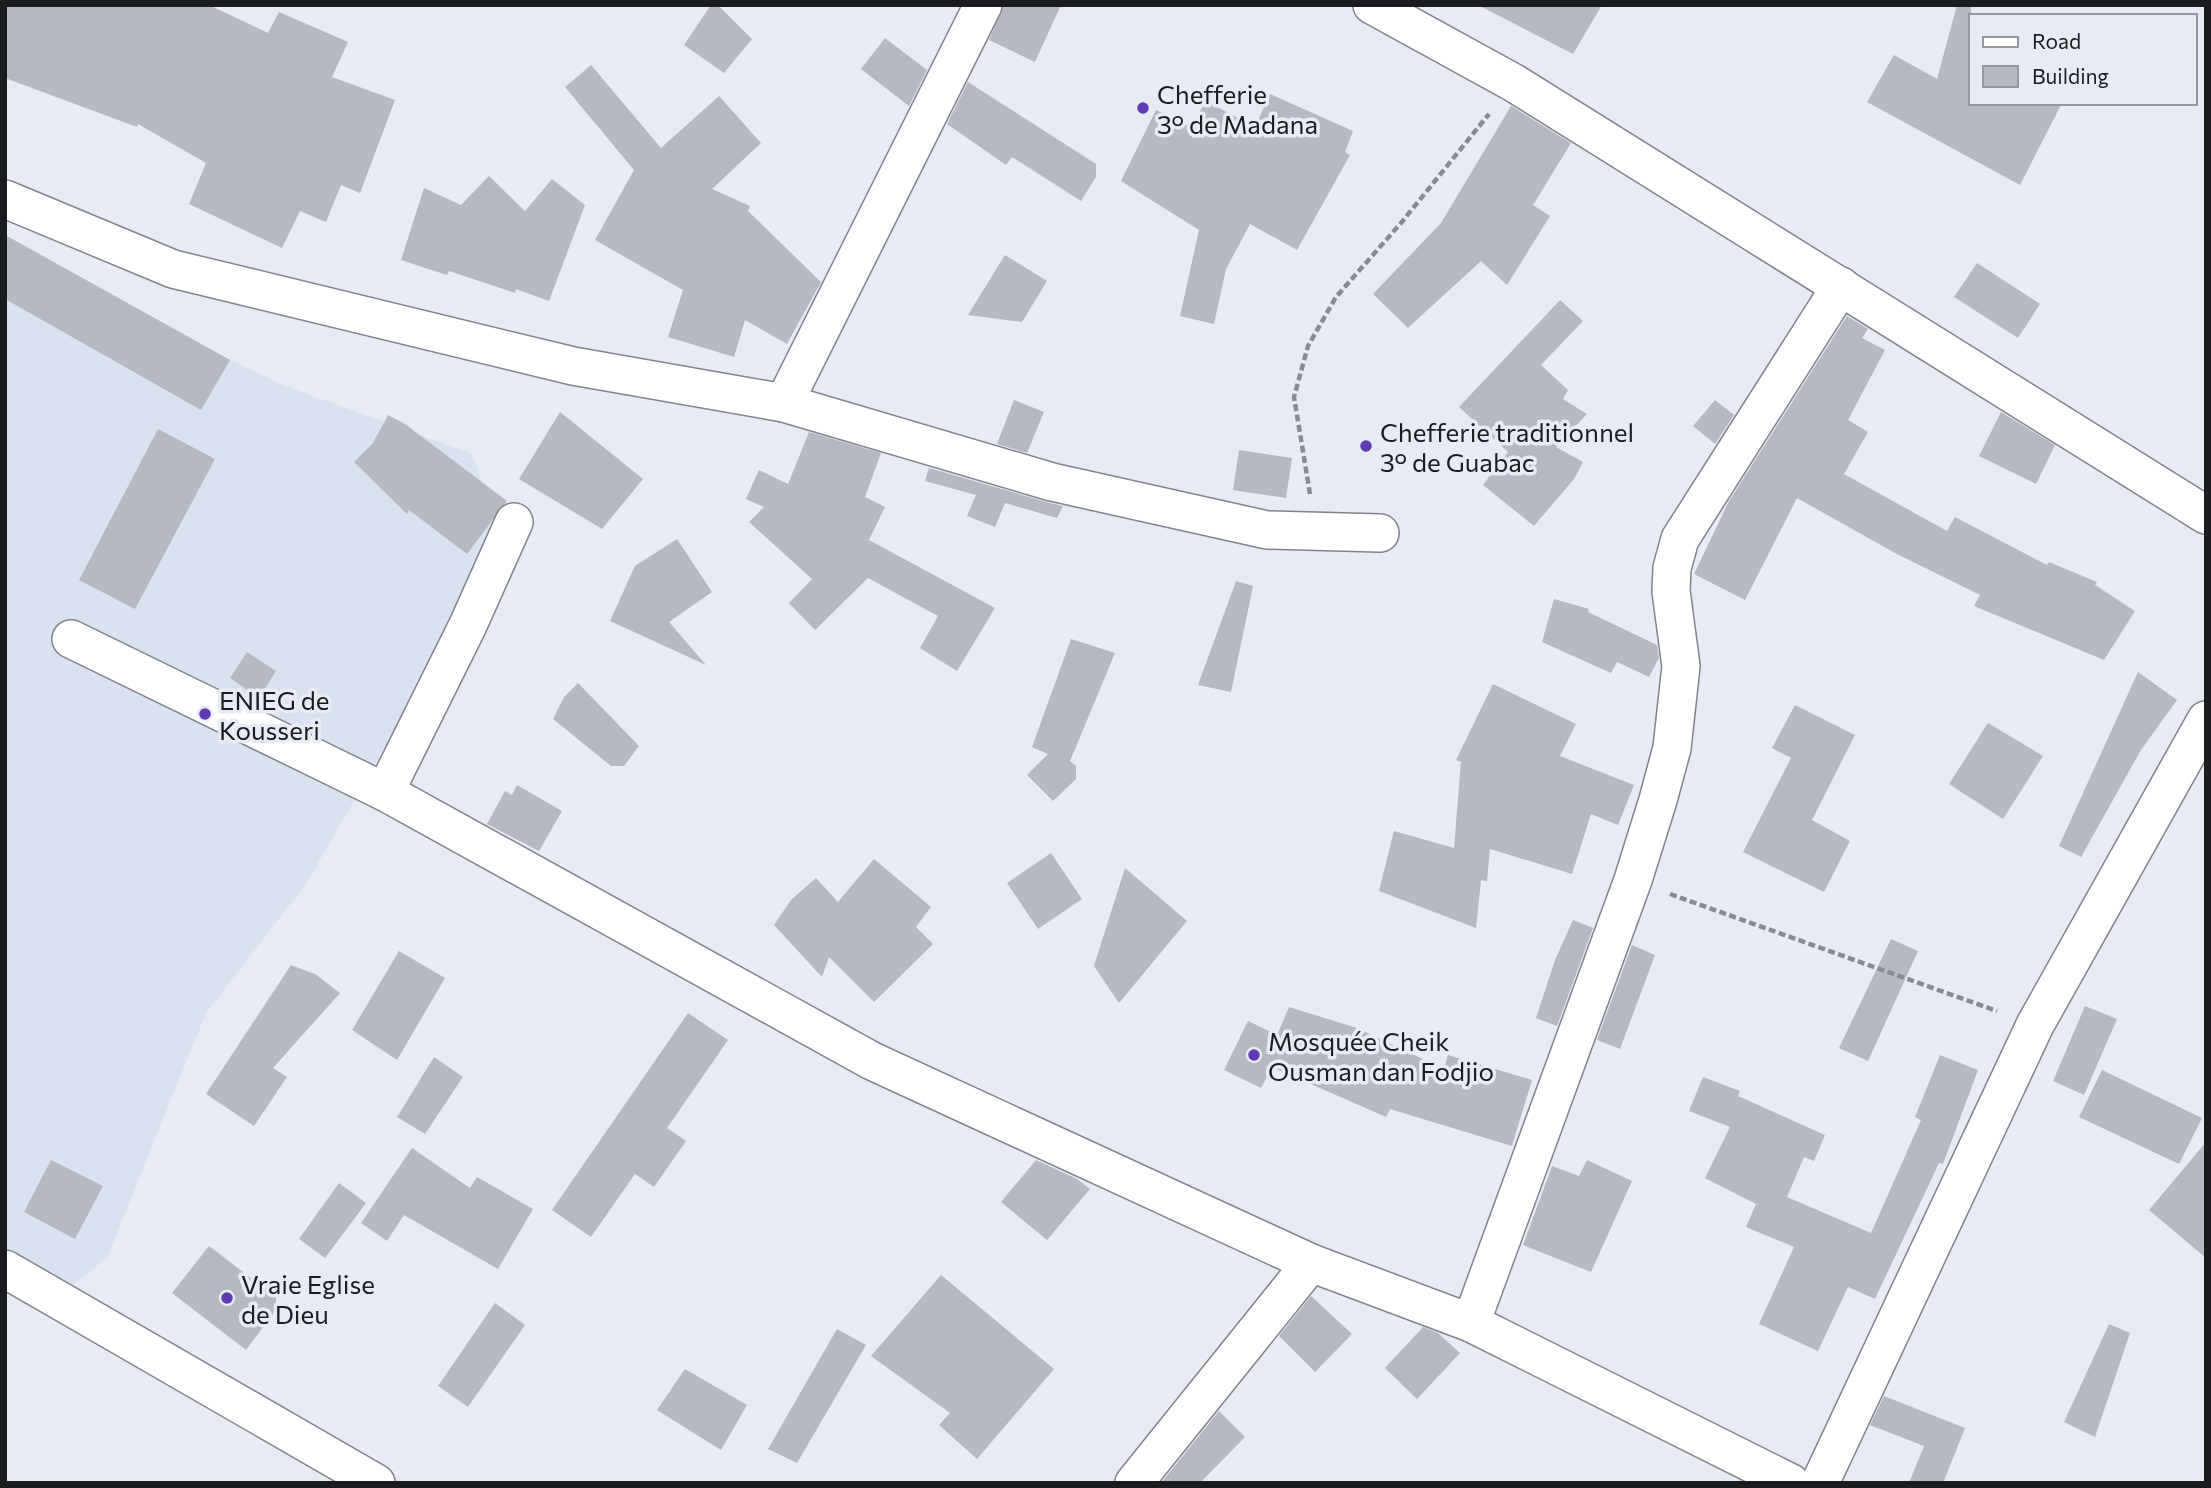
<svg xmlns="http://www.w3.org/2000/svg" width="2211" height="1488" font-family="Commissioner,sans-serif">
	<rect width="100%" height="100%" fill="#e7ebf4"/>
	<path fill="#dae1f1" d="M 5,235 L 230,360 L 286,386 L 472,454 L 503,543 L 306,884 L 206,1013 L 107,1258 L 69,1287 L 5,1249 Z"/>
	<g fill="#b5b9c1">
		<path d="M 5,5 L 209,5 L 268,33 L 279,12 L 348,42 L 332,77 L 395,100 L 360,193 L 341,185 L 326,222 L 300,211 L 282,248 L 189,204 L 206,163 L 138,124 L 137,127 L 5,78 Z"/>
		<path d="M 711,5 L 718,5 L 752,39 L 724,73 L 684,45 Z"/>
		<path d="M 1004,5 L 1061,5 L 1035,62 L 989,40 Z"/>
		<path d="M 1478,5 L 1602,5 L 1573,54 Z"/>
		<path d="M 1957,5 L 1971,5 L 1971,103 L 2062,103 L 2020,185 L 1867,102 L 1894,55 L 1937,79 Z"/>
		<path d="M 885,38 L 927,70 L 909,106 L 861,69 Z"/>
		<path d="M 591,65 L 661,148 L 719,96 L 761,143 L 712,189 L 750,206 L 748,211 L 821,282 L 787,344 L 745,320 L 734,357 L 668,337 L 683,290 L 595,240 L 634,170 L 565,87 Z"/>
		<path d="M 968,82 L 1096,164 L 1096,177 L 1081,201 L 1012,157 L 1006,165 L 947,124 Z"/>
		<path d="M 1270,94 L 1353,131 L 1345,152 L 1350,155 L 1297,250 L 1250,224 L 1226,269 L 1214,324 L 1180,316 L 1199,230 L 1121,181 L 1156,110 L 1191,127 L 1206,101 L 1255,127 Z"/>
		<path d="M 1511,106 L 1571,143 L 1533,205 L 1550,216 L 1507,285 L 1481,261 L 1408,328 L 1373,294 L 1441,223 Z"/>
		<path d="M 489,176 L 525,211 L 552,179 L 585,205 L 549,301 L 516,289 L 515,293 L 449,271 L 447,275 L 401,260 L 424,188 L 461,205 Z"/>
		<path d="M 5,235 L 230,360 L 201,410 L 5,299 Z"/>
		<path d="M 1005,255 L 1047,281 L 1022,322 L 968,315 Z"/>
		<path d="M 1977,263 L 2040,304 L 2018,338 L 1954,297 Z"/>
		<path d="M 1560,300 L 1583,321 L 1541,365 L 1568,390 L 1563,399 L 1587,414 L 1556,447 L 1583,462 L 1574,479 L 1534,526 L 1483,485 L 1508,452 L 1459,407 Z"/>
		<path d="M 1847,316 L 1868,329 L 1862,338 L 1885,350 L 1848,420 L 1868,432 L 1844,474 L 1947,531 L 1955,517 L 2047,565 L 2049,562 L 2097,582 L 2095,585 L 2135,611 L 2104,660 L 1974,606 L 1980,595 L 1895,553 L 1797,498 L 1745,600 L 1694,574 L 1729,501 Z"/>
		<path d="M 1014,400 L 1044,412 L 1027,453 L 997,444 Z"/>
		<path d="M 1715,400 L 1734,415 L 1715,444 L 1693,426 Z"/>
		<path d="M 560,412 L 643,479 L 602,529 L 519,479 Z"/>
		<path d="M 2001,412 L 2055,445 L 2036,484 L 1979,456 Z"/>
		<path d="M 388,415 L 405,424 L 507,501 L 467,554 L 409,510 L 407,514 L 354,462 L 373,443 Z"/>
		<path d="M 158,429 L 215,459 L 135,609 L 79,580 Z"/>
		<path d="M 809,432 L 881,453 L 865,497 L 885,507 L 869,540 L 995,608 L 957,671 L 920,648 L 938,616 L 868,578 L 815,630 L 789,603 L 812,579 L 749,522 L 764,507 L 746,499 L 759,470 L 788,484 Z"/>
		<path d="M 1239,450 L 1292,458 L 1286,498 L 1233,490 Z"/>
		<path d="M 929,468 L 1046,502 L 1063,506 L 1057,518 L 1005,503 L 995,527 L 967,516 L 976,495 L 925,481 Z"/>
		<path d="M 677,539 L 712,592 L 669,622 L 706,665 L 610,621 L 635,566 Z"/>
		<path d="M 1236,581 L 1253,586 L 1231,692 L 1198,685 Z"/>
		<path d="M 1554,599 L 1589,609 L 1588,612 L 1657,645 L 1659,658 L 1649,677 L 1617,662 L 1611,673 L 1542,642 Z"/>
		<path d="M 1071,639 L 1115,653 L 1070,761 L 1076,766 L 1076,779 L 1053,801 L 1027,775 L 1048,754 L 1032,747 Z"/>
		<path d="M 247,652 L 276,671 L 259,698 L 230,678 Z"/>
		<path d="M 2138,672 L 2177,700 L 2141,750 L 2081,857 L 2059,846 Z"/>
		<path d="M 578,683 L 639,746 L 624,766 L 611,766 L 553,719 L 564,697 Z"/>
		<path d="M 1493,684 L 1576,724 L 1560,756 L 1634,785 L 1618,825 L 1591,814 L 1572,874 L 1490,849 L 1487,881 L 1481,880 L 1476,928 L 1379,891 L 1394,831 L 1454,848 L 1461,762 L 1456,760 Z"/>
		<path d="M 1795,705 L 1855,735 L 1812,820 L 1850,841 L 1824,892 L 1743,852 L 1791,758 L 1772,748 Z"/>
		<path d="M 1988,723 L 2043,756 L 2003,819 L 1949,784 Z"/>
		<path d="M 517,785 L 562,811 L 539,851 L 487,824 L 505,791 L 512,795 Z"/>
		<path d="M 1051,853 L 1082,899 L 1038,929 L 1007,883 Z"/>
		<path d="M 874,859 L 931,907 L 916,927 L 933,944 L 874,1002 L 829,957 L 822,977 L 774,925 L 791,900 L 816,878 L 838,902 Z"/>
		<path d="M 1125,868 L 1187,921 L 1119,1003 L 1094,966 Z"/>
		<path d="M 1573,920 L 1593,928 L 1557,1026 L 1536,1018 L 1555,960 Z"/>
		<path d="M 1891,939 L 1918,951 L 1868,1061 L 1839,1048 Z"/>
		<path d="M 1632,945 L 1655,955 L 1620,1049 L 1597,1040 Z"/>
		<path d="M 399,951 L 445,978 L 397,1060 L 352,1030 Z"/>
		<path d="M 291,965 L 315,974 L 340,993 L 273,1068 L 287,1077 L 254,1126 L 206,1094 Z"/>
		<path d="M 2085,1006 L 2117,1019 L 2084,1095 L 2053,1081 Z"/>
		<path d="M 1289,1007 L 1357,1028 L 1444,1069 L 1448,1055 L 1532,1080 L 1512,1146 L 1390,1109 L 1386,1117 L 1272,1067 L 1261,1088 L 1224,1070 L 1248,1021 L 1277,1035 Z"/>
		<path d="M 688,1013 L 728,1040 L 667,1128 L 686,1141 L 654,1187 L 635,1174 L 591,1237 L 552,1210 Z"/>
		<path d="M 1940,1055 L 1978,1070 L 1943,1164 L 1939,1163 L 1875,1299 L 1848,1287 L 1818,1351 L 1759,1324 L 1794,1247 L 1746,1227 L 1756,1204 L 1705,1178 L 1730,1127 L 1689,1111 L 1703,1077 L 1740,1091 L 1738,1096 L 1825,1135 L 1814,1161 L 1804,1157 L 1787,1197 L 1871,1233 L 1921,1120 L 1915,1117 Z"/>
		<path d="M 434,1057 L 463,1077 L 425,1134 L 397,1117 Z"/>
		<path d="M 2102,1070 L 2202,1118 L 2179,1164 L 2079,1117 Z"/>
		<path d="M 2206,1142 L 2206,1258 L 2149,1210 Z"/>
		<path d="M 412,1148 L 470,1188 L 477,1177 L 533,1209 L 498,1269 L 404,1215 L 387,1241 L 361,1223 Z"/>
		<path d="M 51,1160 L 103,1186 L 75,1239 L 24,1212 Z"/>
		<path d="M 1036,1160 L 1077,1179 L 1090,1189 L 1047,1240 L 1001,1202 Z"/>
		<path d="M 1587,1160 L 1632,1181 L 1591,1272 L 1523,1245 L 1552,1166 L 1579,1176 Z"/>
		<path d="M 339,1183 L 366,1203 L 325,1258 L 299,1239 Z"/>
		<path d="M 209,1246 L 276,1297 L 276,1310 L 246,1350 L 172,1293 Z"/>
		<path d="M 941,1275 L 1054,1369 L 977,1459 L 939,1425 L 950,1413 L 871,1356 Z"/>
		<path d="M 1311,1296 L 1352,1334 L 1315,1372 L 1279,1336 Z"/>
		<path d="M 495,1303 L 525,1325 L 468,1407 L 438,1386 Z"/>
		<path d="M 2109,1324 L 2130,1333 L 2095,1437 L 2064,1422 Z"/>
		<path d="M 1423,1327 L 1438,1333 L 1460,1353 L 1417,1399 L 1385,1368 Z"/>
		<path d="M 837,1329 L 866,1345 L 797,1463 L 768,1449 Z"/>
		<path d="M 685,1369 L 747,1405 L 721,1450 L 657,1410 Z"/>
		<path d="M 1884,1396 L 1965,1428 L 1943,1483 L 1909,1483 L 1924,1446 L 1870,1425 Z"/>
		<path d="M 1219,1411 L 1245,1437 L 1200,1483 L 1161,1483 Z"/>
	</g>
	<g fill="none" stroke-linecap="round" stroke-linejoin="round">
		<defs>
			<g id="minor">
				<path d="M 1372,5 L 1514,83 L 2206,515"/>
				<path d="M 5,199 L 173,269 L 573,366 L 784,403 L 1052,482 L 1267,530 L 1380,533"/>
				<path d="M 784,403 L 983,5"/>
				<path d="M 71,639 L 385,792 L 872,1061 L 1311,1263 L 1471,1323 L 1791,1483"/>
				<path d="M 385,792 L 468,625 L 514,522"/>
				<path d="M 5,1269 L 376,1483"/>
				<path d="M 1471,1323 L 1633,880 L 1658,800 L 1672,748 L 1681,666 L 1671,591 L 1672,568 L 1680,539 L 1841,286"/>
				<path d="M 1134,1483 L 1311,1263"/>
				<path d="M 1820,1483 L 2035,1025 L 2206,720"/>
			</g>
		</defs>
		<use href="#minor" stroke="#80848c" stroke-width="40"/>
		<g stroke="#888b91" stroke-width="4.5" stroke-dasharray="7 3.5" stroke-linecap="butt">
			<path d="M 1310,494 L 1294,397 L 1308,346 L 1336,297 L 1401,223 L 1489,114"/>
			<path d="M 1670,894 L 1997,1011"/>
		</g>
		<use href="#minor" stroke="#fff" stroke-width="37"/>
	</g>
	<g fill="#5f3bb3" stroke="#e7ebf4" stroke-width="2.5">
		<circle cx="1143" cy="108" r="7"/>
		<circle cx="1366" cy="446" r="7"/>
		<circle cx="205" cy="714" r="7"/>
		<circle cx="1254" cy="1055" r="7"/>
		<circle cx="227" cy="1298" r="7"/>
	</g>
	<g text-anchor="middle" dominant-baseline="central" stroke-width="7" stroke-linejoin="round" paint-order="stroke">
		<g font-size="26" fill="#1b1c20" stroke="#e7ebf4" text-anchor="start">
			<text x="1157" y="93">Chefferie<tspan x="1157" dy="30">3° de Madana</tspan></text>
			<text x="1380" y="431">Chefferie traditionnel<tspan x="1380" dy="30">3° de Guabac</tspan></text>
			<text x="219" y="699">ENIEG de<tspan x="219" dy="30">Kousseri</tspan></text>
			<text x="1268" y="1040">Mosquée Cheik<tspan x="1268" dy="30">Ousman dan Fodjio</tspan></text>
			<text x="241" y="1283">Vraie Eglise<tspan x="241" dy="30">de Dieu</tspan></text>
		</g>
	</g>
	<rect width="2211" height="1488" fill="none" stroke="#1b1c20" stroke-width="14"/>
	<rect x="1969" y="14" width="228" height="91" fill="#e7ebf4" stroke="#95989f" stroke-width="2"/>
	<rect x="1983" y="37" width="35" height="10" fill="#ffffff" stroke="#95989f" stroke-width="2"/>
	<text x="2032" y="49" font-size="21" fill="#1b1c20">Road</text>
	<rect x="1983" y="66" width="35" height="21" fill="#b5b9c1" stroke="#95989f" stroke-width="2"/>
	<text x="2032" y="84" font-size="21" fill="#1b1c20">Building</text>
</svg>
